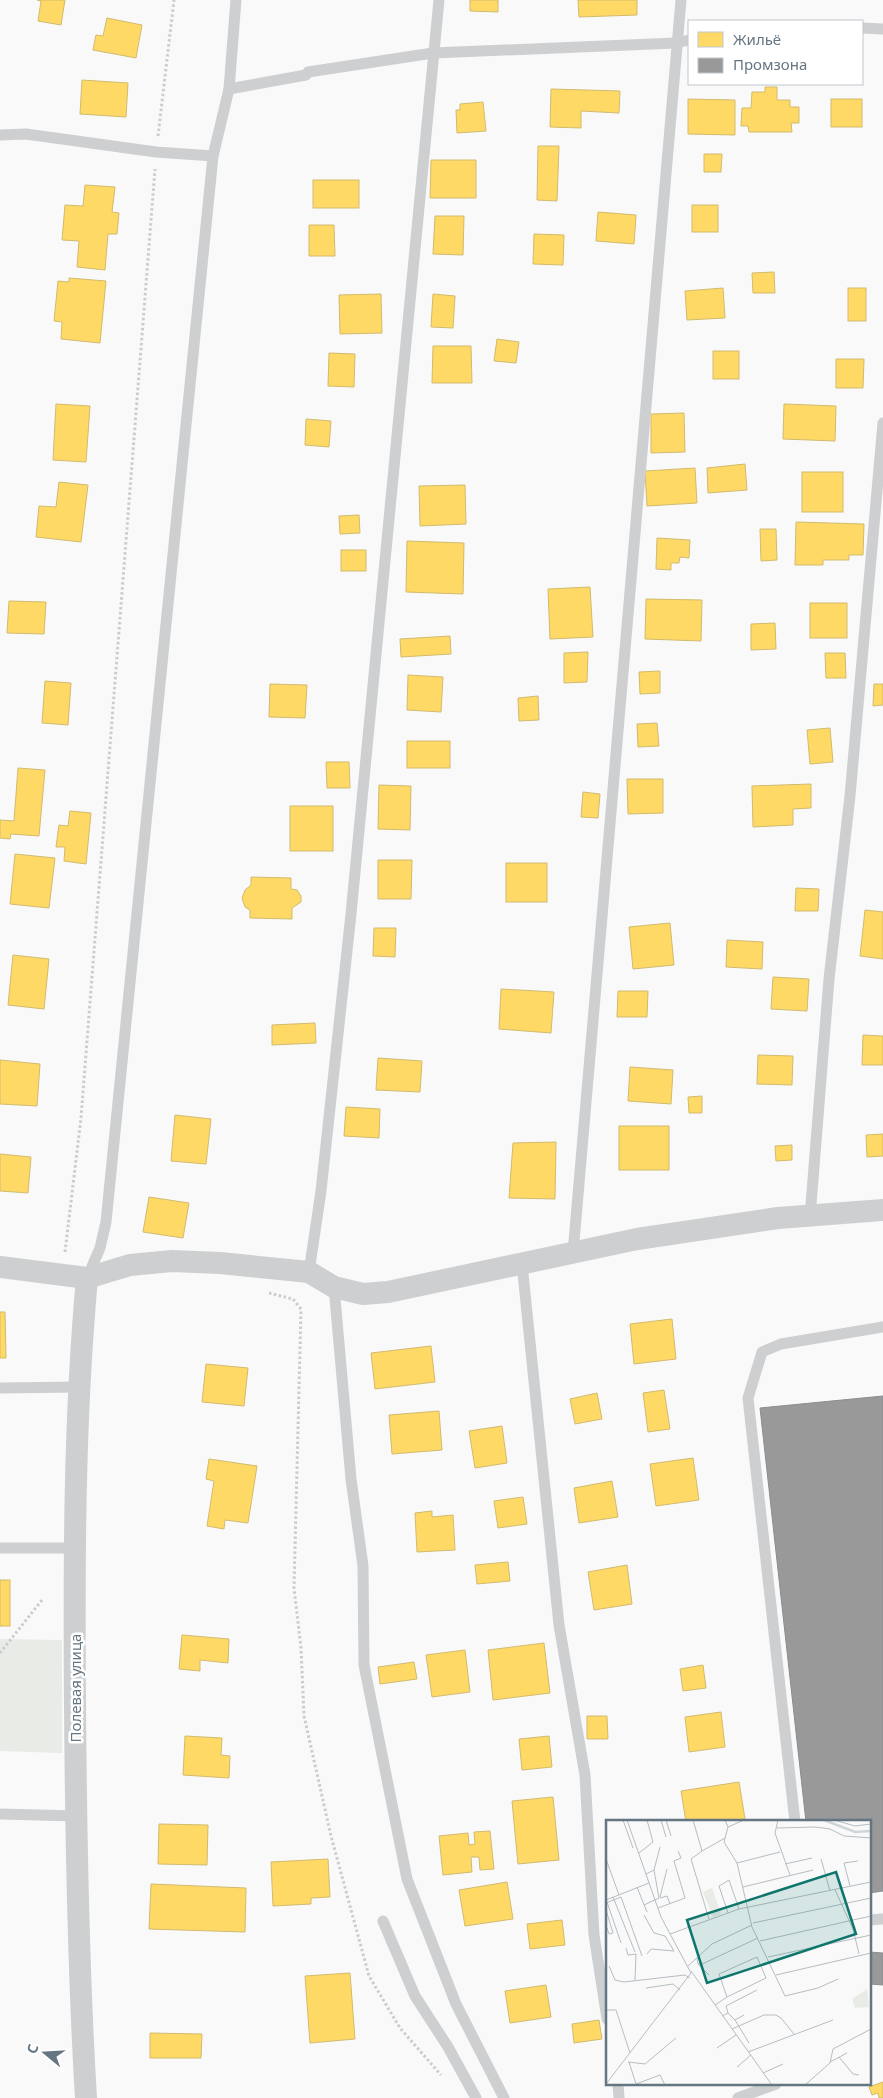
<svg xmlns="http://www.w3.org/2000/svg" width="883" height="2098" font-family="'Noto Sans',sans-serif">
	<rect width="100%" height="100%" fill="#f9f9f9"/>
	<path fill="#e8ebe6" d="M 0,1639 L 62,1640 L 62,1753 L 0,1751 Z"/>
	<g fill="#ffd966" stroke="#d1bb6f">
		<path d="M 37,0 L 65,0 L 61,25 L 38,21 L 41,1 Z"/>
		<path d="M 470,0 L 498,0 L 498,12 L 470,11 Z"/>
		<path d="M 578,0 L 637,0 L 637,15 L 579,17 Z"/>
		<path d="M 107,18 L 142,25 L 136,58 L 93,50 L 96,35 L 103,36 Z"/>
		<path d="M 82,80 L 128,83 L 126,117 L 80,114 Z"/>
		<path d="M 765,87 L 777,87 L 777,100 L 790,100 L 790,107 L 799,107 L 799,123 L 791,123 L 792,132 L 749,132 L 748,126 L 741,126 L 742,108 L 751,108 L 752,92 L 765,92 Z"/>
		<path d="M 551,89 L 620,91 L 619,113 L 581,111 L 581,128 L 550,127 Z"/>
		<path d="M 688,99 L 735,100 L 735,135 L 688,134 Z"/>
		<rect x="831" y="99" width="31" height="28"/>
		<path d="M 483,102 L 486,131 L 457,133 L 456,110 L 460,110 L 460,104 Z"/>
		<path d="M 538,146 L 559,146 L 557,201 L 537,200 Z"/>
		<path d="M 704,154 L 722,154 L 721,172 L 704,172 Z"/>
		<path d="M 431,160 L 476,160 L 476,198 L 430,198 Z"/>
		<rect x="313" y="180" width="46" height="28"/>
		<path d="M 85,185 L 115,187 L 112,212 L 119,213 L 117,234 L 108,234 L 105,270 L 77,267 L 79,241 L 62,240 L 65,205 L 83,206 Z"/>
		<rect x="692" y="205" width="26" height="27"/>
		<path d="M 598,212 L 636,215 L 634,244 L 596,241 Z"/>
		<path d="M 435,216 L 464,216 L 463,255 L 433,254 Z"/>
		<path d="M 309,225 L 334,225 L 335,256 L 309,256 Z"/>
		<path d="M 534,234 L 564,235 L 563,265 L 533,264 Z"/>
		<path d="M 774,272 L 775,293 L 753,293 L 752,273 Z"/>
		<path d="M 69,278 L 106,281 L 100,343 L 61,339 L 62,322 L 54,321 L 58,281 L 69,282 Z"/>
		<path d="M 723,288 L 725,318 L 687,320 L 685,291 Z"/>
		<rect x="848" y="288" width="18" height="33"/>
		<path d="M 381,294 L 382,333 L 340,334 L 339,295 Z"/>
		<path d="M 433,294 L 455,296 L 453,328 L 431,327 Z"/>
		<path d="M 497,339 L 519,342 L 516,363 L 494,361 Z"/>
		<path d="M 433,346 L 471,346 L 472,383 L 432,383 Z"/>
		<rect x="713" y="351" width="26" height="28"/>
		<path d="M 329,353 L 355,354 L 354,387 L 328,386 Z"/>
		<path d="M 836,359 L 864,359 L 863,388 L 836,388 Z"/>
		<path d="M 56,404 L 90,406 L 86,462 L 53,460 Z"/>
		<path d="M 784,404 L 836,406 L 835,441 L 783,439 Z"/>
		<path d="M 684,413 L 685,452 L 651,453 L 651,414 Z"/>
		<path d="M 306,419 L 331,421 L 329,447 L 305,445 Z"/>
		<path d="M 745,464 L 747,490 L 708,493 L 707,468 Z"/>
		<path d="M 695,468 L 697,503 L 647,506 L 645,471 Z"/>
		<rect x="802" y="472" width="41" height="40"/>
		<path d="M 59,482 L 88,485 L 81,542 L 36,537 L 39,506 L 56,507 Z"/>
		<path d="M 465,485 L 466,524 L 420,526 L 419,486 Z"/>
		<path d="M 359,515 L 360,533 L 340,534 L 339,516 Z"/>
		<path d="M 796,522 L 864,524 L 863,555 L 849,555 L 849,560 L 823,560 L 823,565 L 795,565 Z"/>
		<path d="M 760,529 L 776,529 L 777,560 L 761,561 Z"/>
		<path d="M 657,538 L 690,540 L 689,558 L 680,557 L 679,563 L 671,563 L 671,570 L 656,569 Z"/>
		<path d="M 407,541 L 464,543 L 463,594 L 406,592 Z"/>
		<rect x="341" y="550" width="25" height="21"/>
		<path d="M 590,587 L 593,637 L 550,639 L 548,589 Z"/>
		<path d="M 646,599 L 702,600 L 701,641 L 645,639 Z"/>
		<path d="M 9,601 L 46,602 L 44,634 L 7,633 Z"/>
		<rect x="810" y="603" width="37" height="35"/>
		<path d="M 775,623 L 776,649 L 751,650 L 751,624 Z"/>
		<path d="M 450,636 L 451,654 L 401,657 L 400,639 Z"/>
		<path d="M 588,652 L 587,682 L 564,683 L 564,653 Z"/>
		<path d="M 825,653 L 845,653 L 846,678 L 826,678 Z"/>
		<path d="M 660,671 L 660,693 L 640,694 L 639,672 Z"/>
		<path d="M 408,675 L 443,677 L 441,712 L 407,710 Z"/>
		<path d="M 45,681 L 71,683 L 68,725 L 42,723 Z"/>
		<path d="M 270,684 L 307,685 L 305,718 L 269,717 Z"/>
		<path d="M 874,684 L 883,684 L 883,705 L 873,706 Z"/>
		<path d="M 538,696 L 539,720 L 519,721 L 518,698 Z"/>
		<path d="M 657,723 L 659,746 L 638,747 L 637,724 Z"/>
		<path d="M 830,728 L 833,762 L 810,764 L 807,730 Z"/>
		<rect x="407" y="741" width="43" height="27"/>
		<path d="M 326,762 L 349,762 L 350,788 L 327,788 Z"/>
		<path d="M 18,768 L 45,770 L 39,836 L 11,834 L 10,839 L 0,838 L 0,820 L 14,821 Z"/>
		<path d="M 627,779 L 663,779 L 663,813 L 628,814 Z"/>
		<path d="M 811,784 L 811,808 L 793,809 L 793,825 L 753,827 L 752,786 Z"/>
		<path d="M 379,785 L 411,786 L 410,830 L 378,829 Z"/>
		<path d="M 583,792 L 600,794 L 598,818 L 581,817 Z"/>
		<rect x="290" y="806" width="43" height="45"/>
		<path d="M 70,811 L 91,813 L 86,864 L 64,861 L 65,847 L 56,847 L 59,825 L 68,826 Z"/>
		<path d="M 15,854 L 55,858 L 49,908 L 10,904 Z"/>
		<path d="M 378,860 L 412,860 L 411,899 L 378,899 Z"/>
		<rect x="506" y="863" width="41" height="39"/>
		<path d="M 251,877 L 291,878 L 291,889 L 297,890 L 301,896 L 301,902 L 292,908 L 292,919 L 250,918 L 250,910 L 245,907 L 242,898 L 245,890 L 251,885 Z"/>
		<path d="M 796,888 L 819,889 L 818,911 L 795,911 Z"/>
		<path d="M 865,910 L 883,912 L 883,959 L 860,956 Z"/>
		<path d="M 670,923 L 674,965 L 633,969 L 629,927 Z"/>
		<path d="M 374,928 L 396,928 L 395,957 L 373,956 Z"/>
		<path d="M 727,940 L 763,942 L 762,969 L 726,967 Z"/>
		<path d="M 13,955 L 49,959 L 44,1009 L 8,1005 Z"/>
		<path d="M 773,977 L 809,979 L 807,1011 L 771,1009 Z"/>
		<path d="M 501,989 L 554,992 L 551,1033 L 499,1029 Z"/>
		<path d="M 618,991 L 648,991 L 647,1017 L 617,1017 Z"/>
		<path d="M 315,1023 L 316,1043 L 272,1045 L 272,1025 Z"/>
		<path d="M 863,1035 L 883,1036 L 883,1065 L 862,1065 Z"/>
		<path d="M 758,1055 L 793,1056 L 792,1085 L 757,1084 Z"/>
		<path d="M 378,1058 L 422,1061 L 420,1092 L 376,1090 Z"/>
		<path d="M 0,1060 L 40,1064 L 37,1106 L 0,1104 Z"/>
		<path d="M 630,1067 L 673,1070 L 671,1104 L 628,1101 Z"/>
		<path d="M 702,1096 L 702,1113 L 689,1113 L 688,1097 Z"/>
		<path d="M 346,1107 L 380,1109 L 379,1138 L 344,1136 Z"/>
		<path d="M 175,1115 L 211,1119 L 206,1164 L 171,1161 Z"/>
		<rect x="619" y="1126" width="50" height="44"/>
		<path d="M 883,1134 L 883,1156 L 867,1157 L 866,1135 Z"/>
		<path d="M 556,1142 L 555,1199 L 509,1198 L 513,1143 Z"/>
		<path d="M 792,1145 L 792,1160 L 776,1161 L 775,1146 Z"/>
		<path d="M 0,1154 L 31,1157 L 28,1193 L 0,1191 Z"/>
		<path d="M 149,1197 L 189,1203 L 183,1238 L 143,1232 Z"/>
		<path d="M 0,1312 L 5,1312 L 6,1358 L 0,1358 Z"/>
		<path d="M 672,1319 L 676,1359 L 634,1364 L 630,1324 Z"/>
		<path d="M 431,1346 L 435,1382 L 375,1389 L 371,1353 Z"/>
		<path d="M 206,1364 L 248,1368 L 244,1406 L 202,1402 Z"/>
		<path d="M 664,1390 L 670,1429 L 648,1432 L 643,1393 Z"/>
		<path d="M 597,1393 L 602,1419 L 575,1424 L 570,1399 Z"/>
		<path d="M 439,1411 L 442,1450 L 392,1454 L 389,1415 Z"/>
		<path d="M 502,1426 L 507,1463 L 475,1468 L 469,1431 Z"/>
		<path d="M 693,1458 L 699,1500 L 656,1506 L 650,1464 Z"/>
		<path d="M 209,1459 L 257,1466 L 248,1523 L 225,1520 L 224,1529 L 207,1526 L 214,1481 L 206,1479 Z"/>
		<path d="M 612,1481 L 618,1517 L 579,1523 L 574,1488 Z"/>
		<path d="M 523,1497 L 527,1524 L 498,1528 L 494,1501 Z"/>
		<path d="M 432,1511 L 432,1517 L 453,1515 L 455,1550 L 417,1552 L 415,1513 Z"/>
		<path d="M 508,1562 L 510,1581 L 477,1584 L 475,1565 Z"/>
		<path d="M 627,1565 L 632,1604 L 594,1610 L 588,1572 Z"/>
		<rect x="0" y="1580" width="10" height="46"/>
		<path d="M 182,1635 L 229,1639 L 228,1663 L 200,1660 L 200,1671 L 179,1669 Z"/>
		<path d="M 544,1643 L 550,1693 L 493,1700 L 488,1650 Z"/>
		<path d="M 465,1650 L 470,1692 L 432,1697 L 426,1655 Z"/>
		<path d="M 414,1662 L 417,1679 L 380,1684 L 378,1667 Z"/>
		<path d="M 703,1665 L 706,1688 L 683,1691 L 680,1669 Z"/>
		<path d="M 721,1712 L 725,1747 L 689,1752 L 685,1717 Z"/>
		<path d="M 587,1716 L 607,1716 L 608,1739 L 587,1739 Z"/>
		<path d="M 185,1736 L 222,1738 L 221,1755 L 230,1756 L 229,1778 L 183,1775 Z"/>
		<path d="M 549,1736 L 552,1767 L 522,1770 L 519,1739 Z"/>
		<path d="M 739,1782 L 745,1819 L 727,1822 L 686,1822 L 681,1791 Z"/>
		<path d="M 553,1797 L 559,1860 L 518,1864 L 512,1801 Z"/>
		<path d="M 159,1824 L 208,1825 L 207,1865 L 158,1864 Z"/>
		<path d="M 490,1831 L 494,1869 L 480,1870 L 479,1857 L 471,1857 L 472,1872 L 443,1875 L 439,1836 L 468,1833 L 469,1845 L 475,1844 L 474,1832 Z"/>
		<path d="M 328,1859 L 330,1897 L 311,1898 L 311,1904 L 273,1906 L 271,1862 Z"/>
		<path d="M 507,1882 L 513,1919 L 465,1926 L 459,1890 Z"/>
		<path d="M 151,1884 L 246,1888 L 245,1932 L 149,1929 Z"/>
		<path d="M 562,1920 L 565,1945 L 530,1949 L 527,1924 Z"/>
		<path d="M 350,1973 L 355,2039 L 310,2043 L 305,1976 Z"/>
		<path d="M 546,1985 L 551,2017 L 510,2023 L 505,1991 Z"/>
		<path d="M 599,2020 L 602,2039 L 574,2043 L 572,2024 Z"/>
		<path d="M 150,2033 L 202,2034 L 201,2058 L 150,2058 Z"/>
		<path d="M 883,2082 L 883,2098 L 879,2098 L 878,2093 L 872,2095 L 869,2087 Z"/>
	</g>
	<g fill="#999" stroke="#898e92">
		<path d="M 883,1396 L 883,1891 L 869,1893 L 869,1822 L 806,1822 L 760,1408 Z"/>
		<path d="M 869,1952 L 883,1953 L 883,1985 L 869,1984 Z"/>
	</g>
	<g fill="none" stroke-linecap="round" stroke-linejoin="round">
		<g stroke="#cbcccd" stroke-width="3" stroke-dasharray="2.5 2.5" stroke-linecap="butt">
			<path d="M 158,136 L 174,0"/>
			<path d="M 65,1252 L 81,1118 L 155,169"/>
			<path d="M 269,1293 L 293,1299 L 301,1309 L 294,1588 L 301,1648 L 304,1716 L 331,1836 L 369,1976 L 400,2028 L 441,2075"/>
			<path d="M 0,1653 L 42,1600"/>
		</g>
		<g stroke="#cecfd0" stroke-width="11">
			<path d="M 862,28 L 883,29"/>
			<path d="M 229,89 L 306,75 L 308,72 L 433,53 L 676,43 L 689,40"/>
			<path d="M 0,135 L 26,134 L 156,152 L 213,156"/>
			<path d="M 810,1217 L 829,979 L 850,796 L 883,423"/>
			<path d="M 573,1253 L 681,0"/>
			<path d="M 522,1264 L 559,1625 L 585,1775 L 594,1935 L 607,2019"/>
			<path d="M 309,1272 L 321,1191 L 351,914 L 439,0"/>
			<path d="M 87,1278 L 100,1248 L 106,1222 L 213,156 L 229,89 L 236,0"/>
			<path d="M 334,1287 L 351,1479 L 363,1566 L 364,1665 L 407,1879 L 456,2004 L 504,2098"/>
			<path d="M 0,1388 L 79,1387"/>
			<path d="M 0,1548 L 75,1548"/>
			<path d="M 0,1814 L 76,1816"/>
			<path d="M 795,1822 L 748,1398 L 762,1352 L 781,1344 L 883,1327"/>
			<path d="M 869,1920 L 883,1919"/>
			<path d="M 383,1921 L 415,1996 L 448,2047 L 476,2098"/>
			<path d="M 618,2084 L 619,2098"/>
			<path d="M 738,2098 L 776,2084"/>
		</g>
		<g stroke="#cecfd0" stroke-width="22">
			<path d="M 0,1267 L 87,1278 L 130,1265 L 172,1261 L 220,1263 L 309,1272 L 334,1287 L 363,1294 L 388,1292 L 637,1239 L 778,1218 L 883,1210"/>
			<path d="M 86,2098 C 78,1968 76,1837 75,1706 C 74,1563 74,1421 87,1278"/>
		</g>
	</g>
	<g text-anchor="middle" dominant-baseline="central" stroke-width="5" stroke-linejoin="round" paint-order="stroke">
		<g font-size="15" fill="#657683" stroke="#fff">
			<text transform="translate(75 1688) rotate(-90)">Полевая улица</text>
		</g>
	</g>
	<g transform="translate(606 1820)">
		<rect width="265" height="265" fill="#f9f9f9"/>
		<path d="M 106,68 L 115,94 L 107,97 L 97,72 ZM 261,169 L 263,187 L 249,188 L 246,179 Z" fill="#e8ebe6"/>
		<path fill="none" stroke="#ced6d9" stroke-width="2.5" d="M 218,0 L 249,12 L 265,11"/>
		<path fill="none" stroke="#b5bdc3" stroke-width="1" d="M 17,0 L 27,28M 55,0 L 60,17M 60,0 L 65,16M 87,0 L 96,31 L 85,39 L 103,99M 119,0 L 122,7 L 138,0M 172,0 L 169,13 L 184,55M 228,0 L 249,6 L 265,4M 122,7 L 118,22 L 131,43 L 146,107 L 179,176 L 212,168 L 232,159M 171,8 L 209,7 L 224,9 L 238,16 L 265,18M 96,31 L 119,18M 33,33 L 47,22 L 41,0M 0,39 L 13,75M 215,39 L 224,71M 131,43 L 174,32M 179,44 L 206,38M 40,54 L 48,50 L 54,27M 244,66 L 238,43 L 252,41M 31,67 L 41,92M 137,67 L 207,50M 229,70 L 247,109 L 253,134M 7,77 L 29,132M 54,77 L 61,49M 54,78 L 61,76 L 64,84M 0,80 L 43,63M 1,82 L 15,123M 0,83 L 15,77 L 36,136M 38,85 L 53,78 L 48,50M 52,88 L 79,78 L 68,41 L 75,38 L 72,31M 0,90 L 7,113 L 3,114 L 0,105M 122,93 L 113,66 L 123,60 L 133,89M 38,95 L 48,113 L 59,116 L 68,131M 147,103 L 265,78M 64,114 L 133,89 L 265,62M 154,121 L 265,96M 20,128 L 22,135 L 30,134 L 29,160M 41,134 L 45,129 L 68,131M 162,137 L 265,115M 91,138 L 92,144 L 96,144 L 152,118M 92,144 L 103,155M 3,146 L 9,160 L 18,162 L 79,155 L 84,158M 82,146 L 106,124 L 146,105M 85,151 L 166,265M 170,155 L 265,133M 40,168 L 67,164 L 74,170M 109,185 L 121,177 L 113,154 L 151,137 L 160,158 L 121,177M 0,190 L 10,190 L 24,233M 122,193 L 120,186 L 151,170M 116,196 L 122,193 L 129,200 L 138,195M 129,200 L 143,223M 126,209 L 158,195 L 170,195 L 175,198 L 188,214M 111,228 L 130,215M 142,232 L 227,200M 233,237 L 247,254 L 253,255M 22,242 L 39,244 L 70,218M 23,242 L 30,264M 224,242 L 241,233M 131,247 L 145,235M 157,253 L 177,244M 0,264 L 85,153 L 55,97 L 21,0M 30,264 L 54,255 L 59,265M 199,265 L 224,243 L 227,229 L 265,209"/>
		<path fill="#0f766e" fill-opacity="0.15" stroke="#0f766e" stroke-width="2.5" d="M 230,52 L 250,114 L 101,163 L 81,100 Z"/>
		<rect width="265" height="265" fill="none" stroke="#657683" stroke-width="2.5"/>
	</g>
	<rect x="688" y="20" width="175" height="65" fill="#ffffff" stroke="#c1c8cd"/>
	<rect x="698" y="32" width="25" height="15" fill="#ffd966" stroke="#c1c8cd"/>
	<text x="733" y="45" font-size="15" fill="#657683">Жильё</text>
	<rect x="698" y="58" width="25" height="15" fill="#999999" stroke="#c1c8cd"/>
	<text x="733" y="70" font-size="15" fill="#657683">Промзона</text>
	<g transform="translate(45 2053) rotate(288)" stroke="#ffffff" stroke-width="4" paint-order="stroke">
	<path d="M0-4L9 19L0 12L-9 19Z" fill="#657683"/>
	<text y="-8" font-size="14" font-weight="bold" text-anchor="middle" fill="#657683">С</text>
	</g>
</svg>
